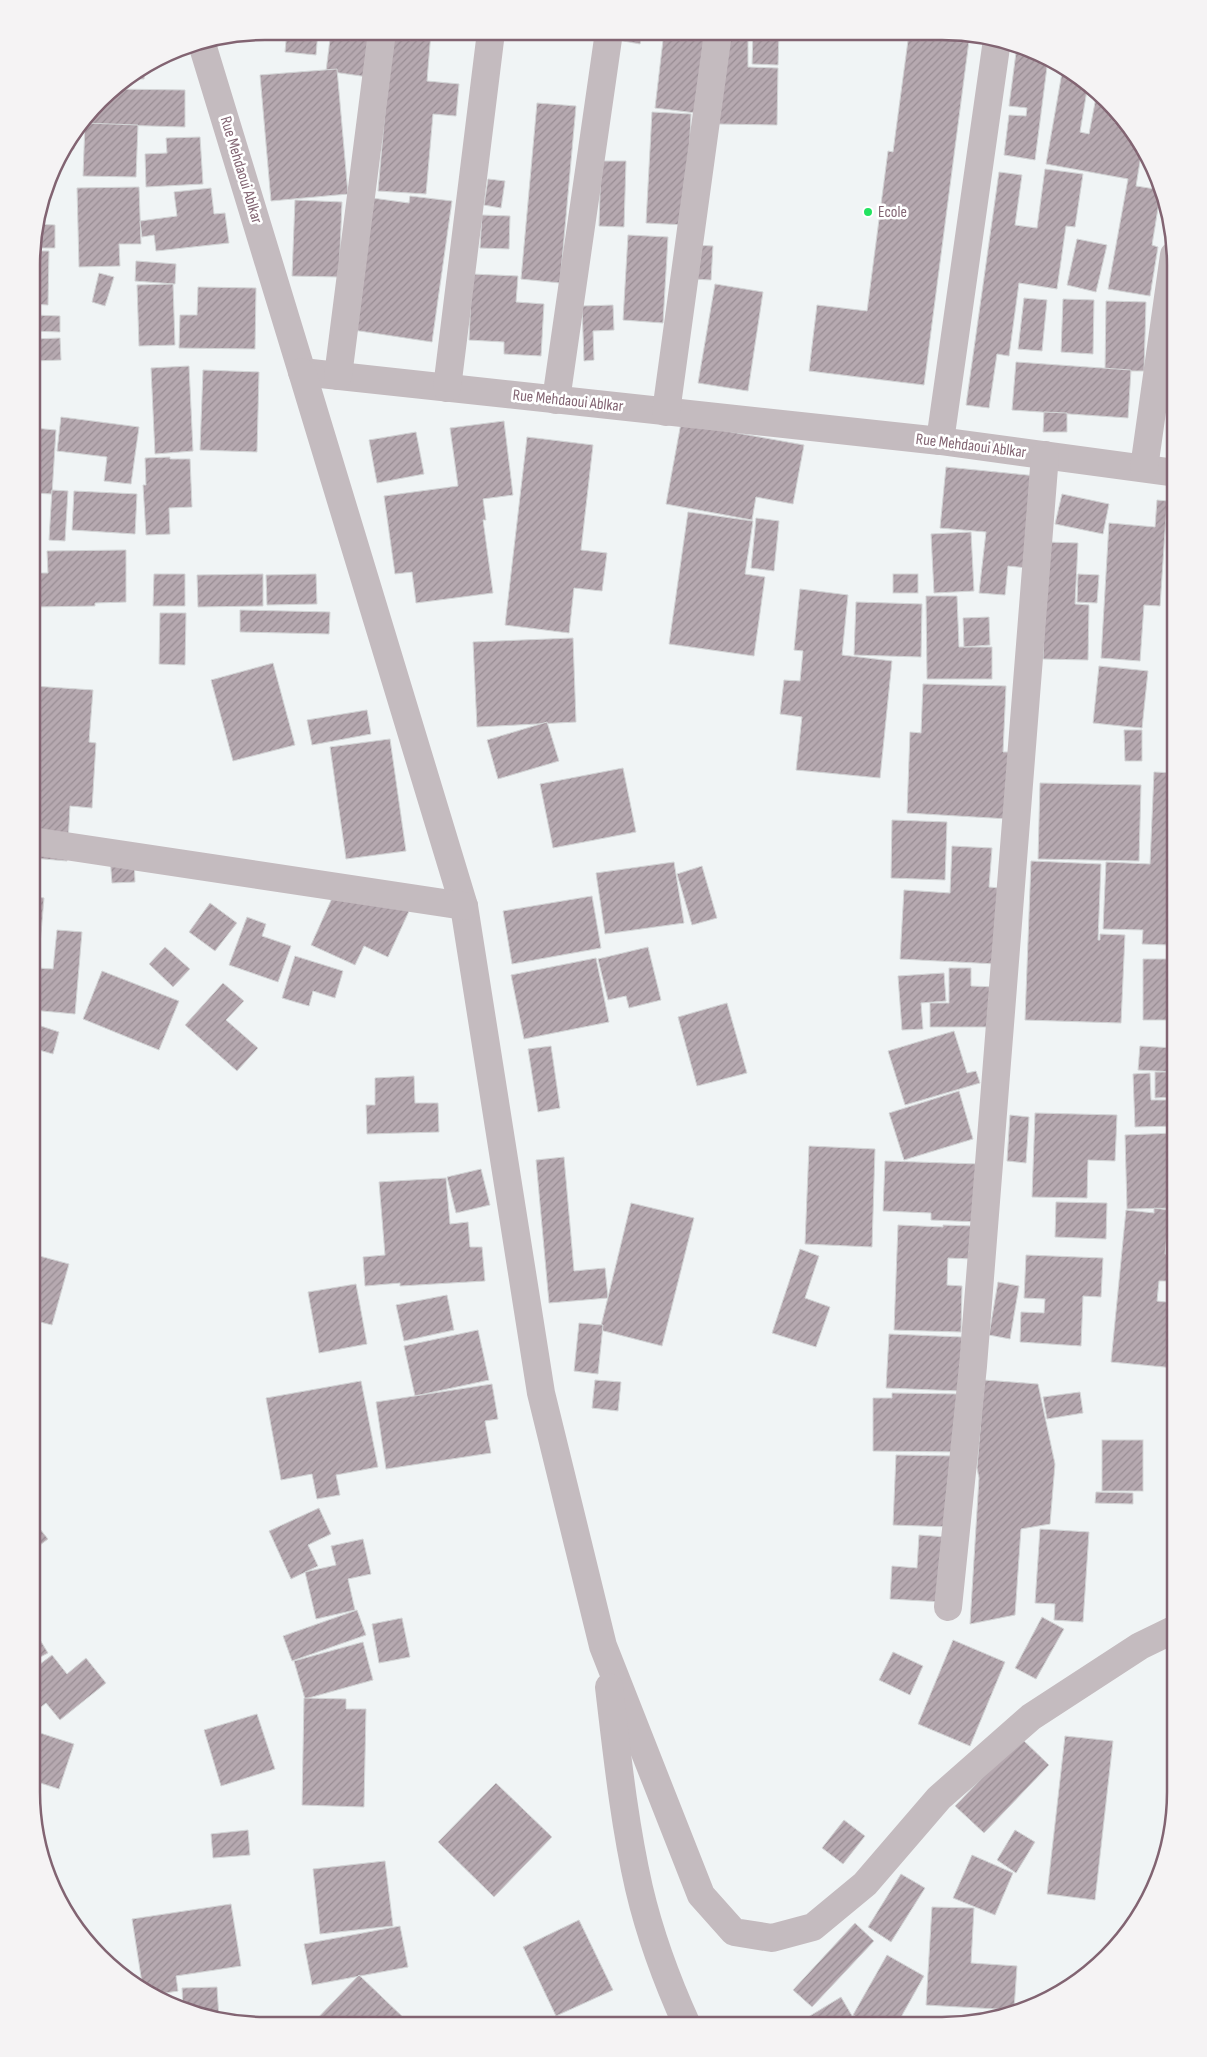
<svg xmlns="http://www.w3.org/2000/svg" width="1207" height="2057" font-family="'Sofia Sans Condensed',sans-serif">
	<defs>
		<pattern id="building-hatch" width="6" height="6" patternUnits="userSpaceOnUse" patternTransform="scale(1.25)"><rect width="6" height="6" fill="#b6a9b0"/><path d="M-1 1l2-2M0 6l6-6M5 7l2-2" fill="none" stroke="#998d94"/></pattern>
	</defs>
	<rect width="100%" height="100%" fill="#f0f4f5"/>
	<g fill="url(#building-hatch)" stroke="#d3d5d6">
		<path d="M 287,31 L 318,31 L 316,55 L 285,52 Z"/>
		<path d="M 331,31 L 374,32 L 368,77 L 326,71 Z"/>
		<path d="M 392,32 L 431,32 L 427,81 L 459,84 L 456,116 L 433,114 L 426,194 L 378,191 Z"/>
		<path d="M 506,32 L 555,32 L 554,40 L 505,33 Z"/>
		<path d="M 619,32 L 642,32 L 640,44 L 618,40 Z"/>
		<path d="M 664,32 L 706,33 L 696,113 L 655,108 Z"/>
		<path d="M 719,33 L 748,33 L 748,67 L 778,68 L 777,125 L 718,124 Z"/>
		<path d="M 753,33 L 779,33 L 778,65 L 752,64 Z"/>
		<path d="M 909,33 L 970,33 L 924,385 L 809,371 L 817,305 L 867,311 L 888,151 L 893,152 Z"/>
		<path d="M 1017,45 L 1031,49 L 1048,59 L 1035,160 L 1004,155 L 1009,115 L 1026,116 L 1027,108 L 1009,106 Z"/>
		<path d="M 1063,67 L 1088,84 L 1080,132 L 1089,134 L 1097,92 L 1116,112 L 1114,122 L 1128,125 L 1142,149 L 1136,186 L 1161,190 L 1152,245 L 1158,247 L 1150,296 L 1108,289 L 1128,179 L 1046,164 Z"/>
		<path d="M 145,69 L 144,79 L 128,79 Z"/>
		<path d="M 337,69 L 348,194 L 271,201 L 260,75 Z"/>
		<path d="M 112,89 L 185,90 L 185,127 L 84,124 Z"/>
		<path d="M 537,103 L 576,106 L 560,283 L 521,279 Z"/>
		<path d="M 652,112 L 691,114 L 686,225 L 646,223 Z"/>
		<path d="M 85,123 L 138,125 L 136,177 L 83,176 Z"/>
		<path d="M 74,137 L 74,149 L 66,148 Z"/>
		<path d="M 200,137 L 203,184 L 146,187 L 145,154 L 167,153 L 166,138 Z"/>
		<path d="M 601,161 L 626,161 L 624,227 L 599,226 Z"/>
		<path d="M 1045,169 L 1083,174 L 1075,227 L 1066,226 L 1057,289 L 1019,283 L 1009,356 L 997,354 L 989,408 L 966,405 L 999,172 L 1022,175 L 1015,225 L 1037,228 Z"/>
		<path d="M 488,179 L 505,181 L 501,208 L 484,205 Z"/>
		<path d="M 139,187 L 141,244 L 119,244 L 120,266 L 79,267 L 77,188 Z"/>
		<path d="M 211,188 L 214,214 L 225,213 L 229,243 L 156,251 L 154,235 L 142,237 L 140,221 L 177,216 L 174,192 Z"/>
		<path d="M 410,196 L 452,201 L 432,342 L 353,330 L 372,198 L 409,203 Z"/>
		<path d="M 295,200 L 342,202 L 339,277 L 292,276 Z"/>
		<path d="M 482,215 L 510,216 L 509,249 L 480,248 Z"/>
		<path d="M 36,224 L 55,225 L 55,248 L 33,248 L 33,235 Z"/>
		<path d="M 628,235 L 668,237 L 663,323 L 623,320 Z"/>
		<path d="M 1077,239 L 1107,245 L 1096,292 L 1067,285 Z"/>
		<path d="M 694,245 L 713,246 L 711,280 L 692,279 Z"/>
		<path d="M 33,251 L 49,251 L 48,305 L 33,304 Z"/>
		<path d="M 136,261 L 176,264 L 175,284 L 135,281 Z"/>
		<path d="M 99,273 L 114,277 L 105,306 L 92,302 Z"/>
		<path d="M 472,274 L 518,276 L 516,302 L 544,304 L 541,356 L 504,354 L 504,342 L 469,340 Z"/>
		<path d="M 173,284 L 175,345 L 139,346 L 137,285 Z"/>
		<path d="M 715,284 L 763,292 L 748,391 L 698,383 Z"/>
		<path d="M 198,287 L 256,288 L 255,349 L 179,348 L 180,315 L 197,315 Z"/>
		<path d="M 1024,298 L 1047,300 L 1042,351 L 1018,349 Z"/>
		<path d="M 1063,299 L 1094,300 L 1093,354 L 1061,352 Z"/>
		<path d="M 1106,301 L 1146,302 L 1144,371 L 1105,371 Z"/>
		<path d="M 613,305 L 614,330 L 593,331 L 594,360 L 584,361 L 582,306 Z"/>
		<path d="M 33,315 L 60,316 L 60,332 L 33,331 Z"/>
		<path d="M 60,338 L 61,360 L 33,361 L 33,339 Z"/>
		<path d="M 1016,362 L 1131,370 L 1128,418 L 1012,410 Z"/>
		<path d="M 189,366 L 193,451 L 155,454 L 151,368 Z"/>
		<path d="M 203,370 L 259,372 L 257,452 L 200,450 Z"/>
		<path d="M 1176,410 L 1176,434 L 1172,433 Z"/>
		<path d="M 1044,412 L 1067,413 L 1067,432 L 1043,432 Z"/>
		<path d="M 61,417 L 139,427 L 131,484 L 104,481 L 107,457 L 57,451 Z"/>
		<path d="M 504,421 L 513,495 L 483,499 L 486,520 L 483,520 L 493,593 L 416,603 L 412,572 L 395,574 L 384,496 L 458,486 L 450,428 Z"/>
		<path d="M 681,423 L 804,445 L 793,504 L 756,497 L 752,520 L 666,504 Z"/>
		<path d="M 33,428 L 56,430 L 52,494 L 33,493 Z"/>
		<path d="M 416,432 L 424,474 L 377,483 L 369,440 Z"/>
		<path d="M 527,437 L 593,445 L 581,550 L 607,553 L 602,591 L 574,588 L 569,633 L 505,625 Z"/>
		<path d="M 170,457 L 170,459 L 190,459 L 192,507 L 169,508 L 170,534 L 146,535 L 143,485 L 146,485 L 145,458 Z"/>
		<path d="M 946,467 L 1037,476 L 1027,568 L 1008,566 L 1005,595 L 979,593 L 986,532 L 940,528 Z"/>
		<path d="M 52,490 L 68,491 L 65,541 L 49,540 Z"/>
		<path d="M 74,491 L 137,494 L 135,534 L 72,530 Z"/>
		<path d="M 1062,494 L 1109,504 L 1103,534 L 1055,524 Z"/>
		<path d="M 1157,500 L 1167,501 L 1160,606 L 1144,605 L 1140,661 L 1101,658 L 1109,523 L 1155,527 Z"/>
		<path d="M 688,512 L 753,521 L 745,574 L 765,577 L 754,656 L 669,644 Z"/>
		<path d="M 756,518 L 779,521 L 774,571 L 751,568 Z"/>
		<path d="M 33,525 L 38,525 L 36,554 L 33,553 Z"/>
		<path d="M 971,532 L 974,591 L 934,593 L 931,534 Z"/>
		<path d="M 1047,542 L 1078,543 L 1075,604 L 1089,605 L 1088,660 L 1043,659 Z"/>
		<path d="M 126,550 L 126,602 L 95,603 L 95,606 L 33,607 L 33,573 L 48,573 L 47,551 Z"/>
		<path d="M 1176,571 L 1176,604 L 1173,604 Z"/>
		<path d="M 154,574 L 185,574 L 185,606 L 153,606 Z"/>
		<path d="M 263,574 L 263,606 L 198,607 L 197,575 Z"/>
		<path d="M 316,574 L 317,604 L 267,605 L 266,575 Z"/>
		<rect x="893" y="574" width="25" height="19"/>
		<path d="M 1078,574 L 1099,575 L 1097,603 L 1077,602 Z"/>
		<path d="M 800,589 L 848,595 L 842,655 L 892,661 L 880,778 L 796,770 L 802,717 L 780,714 L 784,680 L 800,681 L 803,651 L 794,650 Z"/>
		<path d="M 926,596 L 957,596 L 959,647 L 992,647 L 992,679 L 927,679 Z"/>
		<path d="M 856,602 L 922,604 L 921,657 L 854,655 Z"/>
		<path d="M 240,610 L 330,612 L 329,634 L 240,632 Z"/>
		<path d="M 160,613 L 186,613 L 185,665 L 159,664 Z"/>
		<path d="M 989,617 L 990,645 L 964,647 L 963,618 Z"/>
		<path d="M 573,638 L 576,722 L 477,727 L 473,642 Z"/>
		<path d="M 273,663 L 295,745 L 233,761 L 211,680 Z"/>
		<path d="M 1099,666 L 1148,671 L 1142,728 L 1093,723 Z"/>
		<path d="M 923,684 L 1006,686 L 1003,752 L 1012,752 L 1009,819 L 907,813 L 910,732 L 921,733 Z"/>
		<path d="M 33,686 L 93,690 L 89,742 L 96,743 L 92,808 L 70,806 L 67,861 L 32,858 Z"/>
		<path d="M 367,710 L 371,734 L 312,745 L 307,720 Z"/>
		<path d="M 547,722 L 559,761 L 498,779 L 487,740 Z"/>
		<path d="M 1124,730 L 1142,730 L 1142,761 L 1125,761 Z"/>
		<path d="M 390,739 L 406,851 L 346,859 L 330,747 Z"/>
		<path d="M 623,768 L 636,832 L 553,848 L 540,784 Z"/>
		<path d="M 1154,772 L 1176,773 L 1176,909 L 1170,908 L 1169,945 L 1142,944 L 1143,930 L 1103,929 L 1106,862 L 1150,864 Z"/>
		<path d="M 1040,783 L 1141,785 L 1139,861 L 1038,859 Z"/>
		<path d="M 892,820 L 947,822 L 945,880 L 891,878 Z"/>
		<path d="M 952,846 L 992,848 L 989,887 L 999,888 L 996,964 L 900,959 L 904,890 L 950,893 Z"/>
		<path d="M 134,856 L 135,882 L 112,883 L 110,857 Z"/>
		<path d="M 1031,861 L 1101,864 L 1098,940 L 1100,940 L 1100,934 L 1125,935 L 1121,1023 L 1025,1020 Z"/>
		<path d="M 674,862 L 684,923 L 605,934 L 596,873 Z"/>
		<path d="M 702,866 L 717,918 L 692,925 L 677,874 Z"/>
		<path d="M 337,887 L 410,909 L 388,957 L 364,946 L 355,965 L 311,945 Z"/>
		<path d="M 32,896 L 44,898 L 38,968 L 53,969 L 57,930 L 82,932 L 75,1014 L 32,1010 Z"/>
		<path d="M 592,896 L 601,948 L 512,964 L 503,911 Z"/>
		<path d="M 210,903 L 237,923 L 215,951 L 189,932 Z"/>
		<path d="M 247,917 L 266,924 L 262,936 L 291,946 L 278,982 L 229,965 Z"/>
		<path d="M 165,947 L 190,969 L 173,987 L 149,964 Z"/>
		<path d="M 648,947 L 661,1000 L 629,1008 L 626,996 L 608,1000 L 598,959 Z"/>
		<path d="M 295,956 L 343,971 L 335,998 L 313,991 L 309,1006 L 282,998 Z"/>
		<path d="M 596,958 L 609,1022 L 524,1039 L 511,975 Z"/>
		<path d="M 1143,959 L 1176,959 L 1175,1020 L 1143,1020 Z"/>
		<path d="M 949,968 L 971,968 L 971,986 L 996,987 L 996,1027 L 930,1027 L 930,1003 L 949,1003 Z"/>
		<path d="M 102,971 L 179,1001 L 159,1050 L 83,1019 Z"/>
		<path d="M 944,973 L 946,1001 L 921,1003 L 923,1029 L 902,1030 L 898,976 Z"/>
		<path d="M 223,983 L 244,1001 L 226,1020 L 258,1048 L 237,1071 L 185,1025 Z"/>
		<path d="M 727,1003 L 747,1073 L 697,1086 L 678,1017 Z"/>
		<path d="M 32,1023 L 59,1032 L 53,1054 L 32,1048 Z"/>
		<path d="M 954,1031 L 967,1073 L 976,1071 L 980,1083 L 905,1105 L 888,1051 Z"/>
		<path d="M 551,1046 L 560,1108 L 538,1112 L 528,1049 Z"/>
		<path d="M 1140,1046 L 1175,1048 L 1175,1072 L 1138,1070 Z"/>
		<path d="M 1155,1072 L 1175,1072 L 1175,1097 L 1155,1098 Z"/>
		<path d="M 1150,1073 L 1151,1100 L 1175,1100 L 1175,1126 L 1135,1127 L 1133,1074 Z"/>
		<path d="M 414,1076 L 415,1103 L 438,1103 L 439,1132 L 367,1134 L 366,1105 L 375,1105 L 375,1078 Z"/>
		<path d="M 959,1091 L 973,1139 L 904,1160 L 889,1113 Z"/>
		<path d="M 1035,1113 L 1117,1115 L 1115,1161 L 1088,1160 L 1087,1198 L 1032,1197 Z"/>
		<path d="M 1010,1115 L 1029,1117 L 1026,1163 L 1007,1161 Z"/>
		<path d="M 1175,1133 L 1175,1208 L 1127,1209 L 1125,1135 Z"/>
		<path d="M 809,1146 L 875,1149 L 872,1247 L 805,1244 Z"/>
		<path d="M 564,1157 L 574,1271 L 605,1268 L 608,1298 L 549,1303 L 536,1160 Z"/>
		<path d="M 885,1161 L 979,1164 L 979,1222 L 931,1220 L 931,1213 L 883,1211 Z"/>
		<path d="M 32,1167 L 40,1174 L 32,1185 Z"/>
		<path d="M 481,1169 L 490,1205 L 456,1213 L 447,1177 Z"/>
		<path d="M 446,1178 L 450,1224 L 468,1222 L 470,1247 L 482,1247 L 485,1281 L 400,1286 L 400,1283 L 365,1286 L 363,1257 L 385,1255 L 379,1182 Z"/>
		<path d="M 1056,1202 L 1107,1203 L 1106,1239 L 1055,1237 Z"/>
		<path d="M 631,1203 L 694,1218 L 662,1346 L 600,1330 Z"/>
		<path d="M 1154,1208 L 1169,1210 L 1165,1254 L 1172,1255 L 1169,1281 L 1159,1281 L 1157,1301 L 1175,1303 L 1175,1368 L 1111,1362 L 1126,1210 L 1154,1213 Z"/>
		<path d="M 898,1225 L 943,1227 L 943,1225 L 973,1226 L 972,1259 L 948,1258 L 947,1285 L 962,1286 L 961,1332 L 894,1330 Z"/>
		<path d="M 800,1249 L 819,1256 L 805,1298 L 830,1307 L 816,1347 L 772,1333 Z"/>
		<path d="M 32,1254 L 69,1264 L 52,1325 L 32,1320 Z"/>
		<path d="M 1026,1255 L 1103,1258 L 1101,1297 L 1083,1296 L 1081,1346 L 1020,1342 L 1021,1312 L 1044,1313 L 1045,1299 L 1024,1298 Z"/>
		<path d="M 998,1282 L 1019,1286 L 1010,1339 L 989,1335 Z"/>
		<path d="M 356,1284 L 367,1344 L 319,1353 L 308,1292 Z"/>
		<path d="M 447,1295 L 454,1330 L 404,1341 L 396,1305 Z"/>
		<path d="M 579,1323 L 603,1325 L 598,1374 L 574,1371 Z"/>
		<path d="M 478,1330 L 489,1380 L 415,1396 L 404,1346 Z"/>
		<path d="M 889,1334 L 962,1337 L 960,1391 L 886,1388 Z"/>
		<path d="M 595,1380 L 621,1382 L 618,1411 L 592,1408 Z"/>
		<path d="M 984,1380 L 1038,1384 L 1055,1464 L 1050,1524 L 1021,1529 L 1015,1615 L 970,1624 L 979,1478 L 977,1468 Z"/>
		<path d="M 361,1381 L 378,1467 L 336,1475 L 340,1495 L 317,1499 L 312,1474 L 281,1480 L 266,1398 Z"/>
		<path d="M 492,1384 L 498,1419 L 485,1421 L 491,1453 L 386,1469 L 376,1402 Z"/>
		<path d="M 1080,1392 L 1083,1413 L 1047,1419 L 1043,1397 Z"/>
		<path d="M 892,1393 L 959,1394 L 959,1452 L 873,1451 L 873,1398 L 892,1398 Z"/>
		<rect x="1102" y="1440" width="41" height="51"/>
		<path d="M 896,1455 L 955,1456 L 953,1527 L 893,1525 Z"/>
		<path d="M 1096,1492 L 1133,1493 L 1133,1504 L 1095,1503 Z"/>
		<path d="M 319,1508 L 331,1534 L 308,1545 L 318,1566 L 291,1579 L 269,1531 Z"/>
		<path d="M 32,1519 L 48,1539 L 32,1551 Z"/>
		<path d="M 1040,1529 L 1089,1532 L 1083,1622 L 1054,1620 L 1055,1604 L 1035,1603 Z"/>
		<path d="M 919,1535 L 947,1537 L 943,1602 L 890,1599 L 892,1566 L 917,1568 Z"/>
		<path d="M 363,1539 L 371,1574 L 348,1579 L 355,1610 L 316,1619 L 305,1572 L 336,1565 L 331,1546 Z"/>
		<path d="M 357,1610 L 366,1635 L 292,1661 L 283,1636 Z"/>
		<path d="M 1042,1617 L 1064,1629 L 1036,1679 L 1015,1668 Z"/>
		<path d="M 402,1618 L 410,1657 L 379,1663 L 372,1624 Z"/>
		<path d="M 31,1625 L 48,1653 L 31,1662 Z"/>
		<path d="M 953,1640 L 1005,1662 L 970,1746 L 918,1724 Z"/>
		<path d="M 363,1642 L 373,1680 L 305,1699 L 294,1661 Z"/>
		<path d="M 893,1652 L 923,1666 L 910,1695 L 879,1680 Z"/>
		<path d="M 52,1655 L 67,1674 L 86,1658 L 106,1683 L 60,1720 L 46,1703 L 31,1715 L 31,1671 Z"/>
		<path d="M 304,1698 L 346,1699 L 346,1709 L 366,1709 L 364,1807 L 302,1805 Z"/>
		<path d="M 257,1714 L 275,1769 L 221,1786 L 204,1730 Z"/>
		<path d="M 31,1730 L 74,1744 L 59,1789 L 31,1780 Z"/>
		<path d="M 1065,1736 L 1113,1741 L 1095,1900 L 1047,1894 Z"/>
		<path d="M 1021,1738 L 1049,1765 L 984,1833 L 955,1806 Z"/>
		<path d="M 496,1783 L 552,1837 L 494,1897 L 438,1842 Z"/>
		<path d="M 844,1820 L 865,1836 L 843,1864 L 822,1848 Z"/>
		<path d="M 248,1830 L 250,1855 L 213,1858 L 211,1834 Z"/>
		<path d="M 1015,1830 L 1035,1842 L 1016,1873 L 997,1860 Z"/>
		<path d="M 972,1855 L 1013,1873 L 995,1915 L 953,1898 Z"/>
		<path d="M 385,1861 L 393,1926 L 320,1934 L 313,1869 Z"/>
		<path d="M 901,1874 L 925,1888 L 891,1942 L 868,1927 Z"/>
		<path d="M 231,1904 L 241,1966 L 176,1976 L 178,1991 L 153,1995 L 143,1989 L 132,1919 Z"/>
		<path d="M 932,1907 L 974,1908 L 971,1963 L 1017,1966 L 1014,2010 L 926,2005 Z"/>
		<path d="M 579,1920 L 613,1990 L 556,2016 L 523,1947 Z"/>
		<path d="M 855,1923 L 874,1941 L 812,2007 L 793,1990 Z"/>
		<path d="M 400,1926 L 408,1967 L 312,1985 L 304,1944 Z"/>
		<path d="M 887,1955 L 924,1976 L 896,2026 L 872,2026 L 853,2015 Z"/>
		<path d="M 359,1975 L 406,2020 L 403,2024 L 312,2024 Z"/>
		<path d="M 217,1987 L 219,2019 L 175,2008 L 183,2007 L 182,1988 Z"/>
		<path d="M 841,1997 L 858,2026 L 808,2025 L 805,2019 Z"/>
	</g>
	<g fill="none" stroke-linecap="round" stroke-linejoin="round">
		<g stroke="#c4bbbf" stroke-width="28">
			<path d="M 202,44 L 302,372 L 940,441 L 1176,473"/>
			<path d="M 302,372 L 464,906 L 541,1393 L 603,1646 L 701,1895 L 734,1932 L 772,1938 L 813,1927 L 865,1884 L 939,1798 L 1031,1717 L 1140,1646 L 1175,1629"/>
			<path d="M 338,376 L 382,32"/>
			<path d="M 447,388 L 491,32"/>
			<path d="M 556,400 L 609,32"/>
			<path d="M 666,412 L 718,33"/>
			<path d="M 940,441 L 997,40"/>
			<path d="M 1144,468 L 1174,255"/>
			<path d="M 32,841 L 464,906"/>
			<path d="M 948,1607 L 973,1366 L 1045,455"/>
			<path d="M 609,1687 C 617,1754 624,1822 639,1888 C 650,1935 667,1981 687,2025"/>
		</g>
	</g>
	<circle fill="#23e260" stroke="#fff" stroke-width="2" cx="868" cy="212" r="5"/>
	<g text-anchor="middle" dominant-baseline="central" stroke-width="5" stroke-linejoin="round" paint-order="stroke">
		<g font-size="16" fill="#826472" stroke="#fff">
			<text transform="translate(241 170) rotate(73)">Rue Mehdaoui Ablkar</text>
			<text transform="translate(568 401) rotate(6)">Rue Mehdaoui Ablkar</text>
			<text transform="translate(971 446) rotate(7)">Rue Mehdaoui Ablkar</text>
		</g>
		<g font-size="16" fill="#826472" stroke="#fff" text-anchor="start">
			<text x="878" y="212">Ecole</text>
		</g>
	</g>
	<path d="M0 0H1207V2057H0ZM265 40H942A225 225 0 0 1 1167 265V1792A225 225 0 0 1 942 2017H265A225 225 0 0 1 40 1792V265A225 225 0 0 1 265 40Z" fill="#f5f3f4" fill-rule="evenodd"/>
	<path fill="none" stroke="#826472" stroke-width="2.5" d="M265 40H942A225 225 0 0 1 1167 265V1792A225 225 0 0 1 942 2017H265A225 225 0 0 1 40 1792V265A225 225 0 0 1 265 40Z"/>
</svg>
